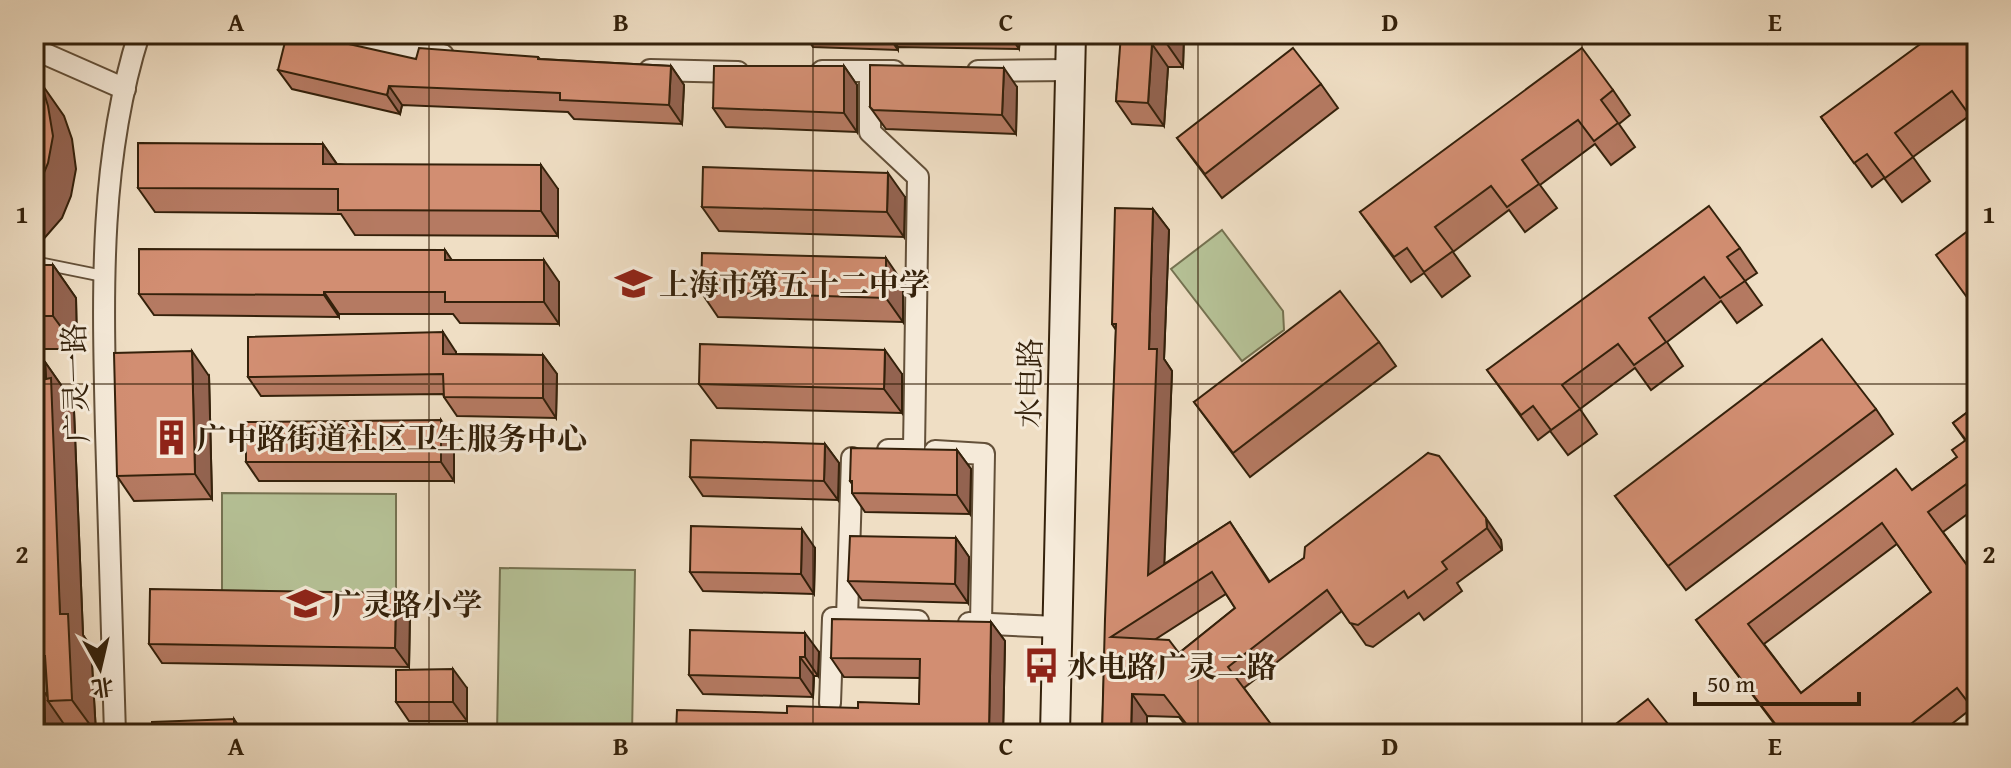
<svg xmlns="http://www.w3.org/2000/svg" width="2011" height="768" font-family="'Gentium Book Plus','Noto Serif SC',serif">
	<rect width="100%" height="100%" fill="#efdec4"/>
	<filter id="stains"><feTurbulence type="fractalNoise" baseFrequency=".0025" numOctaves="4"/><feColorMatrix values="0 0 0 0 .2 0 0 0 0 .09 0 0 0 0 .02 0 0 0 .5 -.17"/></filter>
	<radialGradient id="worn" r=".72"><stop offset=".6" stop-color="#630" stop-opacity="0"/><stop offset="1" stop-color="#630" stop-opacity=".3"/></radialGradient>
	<g fill="#b6c297" stroke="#757251" stroke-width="2">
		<path d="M 1222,230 L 1283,311 L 1284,330 L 1242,361 L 1171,269 Z"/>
		<path d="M 222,493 L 396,494 L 396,597 L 222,596 Z"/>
		<path d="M 500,568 L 635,570 L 632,734 L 497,734 Z"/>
	</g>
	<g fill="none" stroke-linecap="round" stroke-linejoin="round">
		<defs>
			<path id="service" d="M 34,262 L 103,276"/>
			<g id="minor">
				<path d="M 341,34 L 418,53 L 443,55"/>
				<path d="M 34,49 L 125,89"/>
				<path d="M 650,70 L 738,72"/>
				<path d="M 822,71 L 894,71"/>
				<path d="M 978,71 L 1070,70"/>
				<path d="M 870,82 L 870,132 L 918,177 L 914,450 L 888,450"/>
				<path d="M 935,451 L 984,454 L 981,624"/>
				<path d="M 847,618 L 918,621"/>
				<path d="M 969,623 L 1057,627"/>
				<path d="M 830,703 L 833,618 L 847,618 L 852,458"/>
				<path d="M 115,734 C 112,633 109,532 106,431 C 103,298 98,163 139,34"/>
			</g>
			<path id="secondary" d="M 1055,734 L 1071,34"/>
		</defs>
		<use href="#service" stroke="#635039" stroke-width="14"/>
		<use href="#minor" stroke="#635039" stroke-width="24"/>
		<use href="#secondary" stroke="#34210b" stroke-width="32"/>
		<use href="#service" stroke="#f5ead9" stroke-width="10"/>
		<use href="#minor" stroke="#f5ead9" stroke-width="20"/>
		<use href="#secondary" stroke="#f5ead9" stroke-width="28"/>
	</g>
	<g fill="#b57a62" stroke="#34210b" stroke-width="2" fill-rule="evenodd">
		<path d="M 599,34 L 686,34 L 685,38 Z"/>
		<path d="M 723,34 L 770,34 L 770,42 L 727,40 Z"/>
		<path d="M 804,34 L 1020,34 L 1019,49 L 898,47 L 898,50 L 813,47 Z"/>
		<path d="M 1184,34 L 1183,67 L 1168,67 L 1164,126 L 1132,124 L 1116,101 L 1120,54 Z"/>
		<path d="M 1760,34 L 1782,34 L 1768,44 Z"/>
		<path d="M 1977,34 L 1977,127 L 1969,116 L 1913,157 L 1930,181 L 1902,202 L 1884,178 L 1872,187 L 1821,117 Z"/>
		<path d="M 538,57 L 540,59 L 671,66 L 684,85 L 682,124 L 574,119 L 568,112 L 402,105 L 400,114 L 292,89 L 278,70 L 416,59 Z"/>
		<path d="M 844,66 L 857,85 L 857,132 L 726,127 L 713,108 Z"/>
		<path d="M 1321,84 L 1338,108 L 1222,198 L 1177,138 Z"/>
		<path d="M 1017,87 L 1016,134 L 886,129 L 870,107 Z"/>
		<path d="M 1613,90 L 1630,115 L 1619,124 L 1635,147 L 1611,165 L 1595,144 L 1540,185 L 1557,208 L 1525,232 L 1509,210 L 1453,252 L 1470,276 L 1442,297 L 1424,273 L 1411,282 L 1360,212 Z"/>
		<path d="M 323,144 L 337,164 L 558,189 L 558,236 L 355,235 L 341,214 L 155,212 L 138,188 Z"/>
		<path d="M 905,197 L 904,237 L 719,231 L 702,207 Z"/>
		<path d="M 1153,209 L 1169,230 L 1164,359 L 1172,371 L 1164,564 L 1230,522 L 1270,582 L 1304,558 L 1428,453 L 1501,540 L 1502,550 L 1457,583 L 1462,591 L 1424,620 L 1419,613 L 1373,647 L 1366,645 L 1342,611 L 1244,688 L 1278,734 L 1186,734 L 1190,731 L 1179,717 L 1147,716 L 1147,734 L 1102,734 L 1116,330 L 1112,324 ZM 1226,594 L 1235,608 L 1179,653 L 1156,639 Z"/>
		<path d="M 1740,248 L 1757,273 L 1745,281 L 1762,305 L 1737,323 L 1721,301 L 1667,342 L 1683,366 L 1651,390 L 1635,368 L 1580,409 L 1597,434 L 1568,455 L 1550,431 L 1538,440 L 1487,370 Z"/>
		<path d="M 445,250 L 451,260 L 559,282 L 559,324 L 460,323 L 453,314 L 339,314 L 339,317 L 154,315 L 139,294 Z"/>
		<path d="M 34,265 L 53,265 L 76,298 L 77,349 L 34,349 Z"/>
		<path d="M 903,283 L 903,322 L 718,317 L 701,292 Z"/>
		<path d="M 1379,342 L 1396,366 L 1250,477 L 1194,402 Z"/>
		<path d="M 456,352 L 456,354 L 543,355 L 557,374 L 556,418 L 457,416 L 444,397 L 443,394 L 261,396 L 248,377 Z"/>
		<path d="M 34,362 L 45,362 L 68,395 L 69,404 L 74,411 L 83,635 L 91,647 L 96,733 L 70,734 L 68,730 L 68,734 L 34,734 L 34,692 L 44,692 L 47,696 L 46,673 L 34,656 Z"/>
		<path d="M 902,374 L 902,413 L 717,408 L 699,384 Z"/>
		<path d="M 209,376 L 212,499 L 134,501 L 117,476 Z"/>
		<path d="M 1977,405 L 1977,507 L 1943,532 L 1977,579 L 1977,734 L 1977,716 L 1971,709 L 1939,734 L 1782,734 L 1696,620 L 1912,490 L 1957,457 L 1965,440 L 1953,423 ZM 1897,544 L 1931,592 L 1801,693 L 1764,644 Z"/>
		<path d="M 1876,409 L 1893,434 L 1686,590 L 1615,496 Z"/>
		<path d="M 454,440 L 454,481 L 259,481 L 246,462 Z"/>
		<path d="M 825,444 L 839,463 L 838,500 L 703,496 L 690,477 Z"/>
		<path d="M 957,450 L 971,469 L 970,514 L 865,512 L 852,493 L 852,484 L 850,481 Z"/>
		<path d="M 956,538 L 969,557 L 968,603 L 862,600 L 848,581 Z"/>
		<path d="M 815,548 L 814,594 L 703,591 L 690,572 Z"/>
		<path d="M 396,593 L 410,612 L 409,667 L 162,663 L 149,644 Z"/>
		<path d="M 991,622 L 1005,641 L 1003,734 L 676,734 L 787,713 L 919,704 L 920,678 L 844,677 L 831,658 Z"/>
		<path d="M 819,652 L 818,676 L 814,676 L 813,697 L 703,694 L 689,675 Z"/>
		<path d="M 467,688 L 467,721 L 409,721 L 396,702 Z"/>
	</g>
	<g fill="#936350" stroke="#34210b" stroke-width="2">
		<path d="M 764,34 L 770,34 L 770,42 Z"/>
		<path d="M 887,34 L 889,34 L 898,47 L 898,50 Z"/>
		<path d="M 1009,34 L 1020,34 L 1019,49 Z"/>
		<path d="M 1168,34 L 1184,34 L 1183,67 L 1167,44 Z"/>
		<path d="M 1152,44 L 1168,67 L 1164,126 L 1148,103 Z"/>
		<path d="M 671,66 L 684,85 L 682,124 L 669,105 Z"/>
		<path d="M 844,66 L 857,85 L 857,132 L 844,113 Z"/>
		<path d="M 1004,68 L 1017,87 L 1016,134 L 1002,115 Z"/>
		<path d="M 41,83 L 64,116 L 72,139 L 76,169 L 71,196 L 62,218 L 34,250 L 34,190 Z"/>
		<path d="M 389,86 L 402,105 L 400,114 L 387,95 Z"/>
		<path d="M 323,144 L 340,169 L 323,164 Z"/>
		<path d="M 541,165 L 558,189 L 558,236 L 541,211 Z"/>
		<path d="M 888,173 L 905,197 L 904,237 L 887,212 Z"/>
		<path d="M 1153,209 L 1169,230 L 1164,359 L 1172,371 L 1163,597 L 1148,575 L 1149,349 Z"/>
		<path d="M 445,250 L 460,272 L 445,260 Z"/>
		<path d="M 886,258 L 903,283 L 903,322 L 886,298 Z"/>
		<path d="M 544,260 L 559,282 L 559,324 L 544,302 Z"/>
		<path d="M 53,265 L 76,298 L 77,349 L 53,316 Z"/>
		<path d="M 324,292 L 339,314 L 339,317 L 324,295 Z"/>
		<path d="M 443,332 L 456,352 L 456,373 L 443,354 Z"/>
		<path d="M 885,350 L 902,374 L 902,413 L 884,389 Z"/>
		<path d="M 192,351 L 209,376 L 212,499 L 195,474 Z"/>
		<path d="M 543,355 L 557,374 L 556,418 L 543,398 Z"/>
		<path d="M 45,362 L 68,395 L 69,404 L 74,411 L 83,635 L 91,647 L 96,733 L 72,700 L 60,614 Z"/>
		<path d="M 441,420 L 454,440 L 454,481 L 441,462 Z"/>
		<path d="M 825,444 L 839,463 L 838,500 L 824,481 Z"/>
		<path d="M 957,450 L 971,469 L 970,514 L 957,495 Z"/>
		<path d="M 1486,518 L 1501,540 L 1502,550 L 1487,528 Z"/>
		<path d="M 802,529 L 815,548 L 814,594 L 801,574 Z"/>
		<path d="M 956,538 L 969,557 L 968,603 L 955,584 Z"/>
		<path d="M 396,593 L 410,612 L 409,667 L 395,648 Z"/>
		<path d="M 991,622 L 1005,641 L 1003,734 L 992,734 L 989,730 Z"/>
		<path d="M 805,633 L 819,652 L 818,676 L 805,657 Z"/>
		<path d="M 800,657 L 814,676 L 813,697 L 800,678 Z"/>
		<path d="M 453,669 L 467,688 L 467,721 L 453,702 Z"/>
		<path d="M 44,692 L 51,701 L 48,701 L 68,730 L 68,734 L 47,734 L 45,732 Z"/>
		<path d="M 1132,694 L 1147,716 L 1147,734 L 1131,734 Z"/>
		<path d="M 234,719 L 244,734 L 234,734 Z"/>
	</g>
	<g fill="#d28e72" stroke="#34210b" stroke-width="2" fill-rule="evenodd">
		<path d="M 287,34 L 304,34 L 416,59 L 419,48 L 538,57 L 538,59 L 671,66 L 669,105 L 560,100 L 560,93 L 389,86 L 387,95 L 278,70 Z"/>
		<path d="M 1121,34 L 1168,34 L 1167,44 L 1152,44 L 1148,103 L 1116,101 Z"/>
		<path d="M 1934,34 L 1977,34 L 1977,106 L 1968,113 L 1952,91 L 1895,133 L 1913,157 L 1885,178 L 1867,154 L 1854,163 L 1821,117 Z"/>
		<path d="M 1293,48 L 1321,84 L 1205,174 L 1177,138 Z"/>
		<path d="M 1582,48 L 1613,90 L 1601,100 L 1618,123 L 1594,141 L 1578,120 L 1522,160 L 1539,184 L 1507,207 L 1491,186 L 1435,227 L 1453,251 L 1424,272 L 1407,248 L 1394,257 L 1360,212 Z"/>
		<path d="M 870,65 L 1004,68 L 1002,115 L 873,110 L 870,107 Z"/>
		<path d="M 714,66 L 844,66 L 844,113 L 713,108 Z"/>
		<path d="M 34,75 L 41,83 L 48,106 L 53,136 L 48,163 L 39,185 L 34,190 Z"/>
		<path d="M 138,143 L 323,144 L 323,164 L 541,165 L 541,211 L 338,210 L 338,189 L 138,188 Z"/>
		<path d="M 703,167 L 888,173 L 887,212 L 702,207 Z"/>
		<path d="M 1709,206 L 1740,248 L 1727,257 L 1745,281 L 1720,298 L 1704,277 L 1649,318 L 1666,342 L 1634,365 L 1618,344 L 1562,385 L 1580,409 L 1551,430 L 1533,406 L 1521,415 L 1487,370 Z"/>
		<path d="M 1115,208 L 1153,209 L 1149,349 L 1157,349 L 1148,575 L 1230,522 L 1269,582 L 1304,558 L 1305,547 L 1428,453 L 1439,456 L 1486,518 L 1487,528 L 1442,562 L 1447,569 L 1408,598 L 1404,591 L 1358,625 L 1350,623 L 1327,590 L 1228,667 L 1270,723 L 1255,734 L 1186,734 L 1191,730 L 1164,695 L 1132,694 L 1131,734 L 1102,734 L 1105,619 L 1116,324 L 1112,324 ZM 1212,572 L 1235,608 L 1179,653 L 1169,640 L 1111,637 Z"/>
		<path d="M 1977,224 L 1977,311 L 1936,255 Z"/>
		<path d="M 139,249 L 445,250 L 445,260 L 544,260 L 544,302 L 445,302 L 445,292 L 324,292 L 324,295 L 139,294 Z"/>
		<path d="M 702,253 L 886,258 L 886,298 L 701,292 Z"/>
		<rect x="34" y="265" width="19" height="51"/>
		<path d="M 1340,291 L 1379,342 L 1233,453 L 1194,402 Z"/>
		<path d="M 443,332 L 443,354 L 543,355 L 543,398 L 444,397 L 443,374 L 248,377 L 248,337 Z"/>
		<path d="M 1822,339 L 1876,409 L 1668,566 L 1615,496 Z"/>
		<path d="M 700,344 L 885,350 L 884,389 L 699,384 Z"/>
		<path d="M 192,351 L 195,474 L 117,476 L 114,353 Z"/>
		<path d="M 34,362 L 45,362 L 46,379 L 51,378 L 60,614 L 68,614 L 72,700 L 48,701 L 45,656 L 40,656 L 40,647 L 34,647 Z"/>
		<path d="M 1977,405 L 1977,487 L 1972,480 L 1928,512 L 1977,579 L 1977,714 L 1957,688 L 1898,734 L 1783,734 L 1696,620 L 1896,469 L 1912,490 L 1957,457 L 1952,450 L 1966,440 L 1953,423 ZM 1882,523 L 1931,592 L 1801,693 L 1748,624 Z"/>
		<path d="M 441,420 L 441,462 L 246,462 L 246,422 Z"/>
		<path d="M 691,440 L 825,444 L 824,481 L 690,477 Z"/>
		<path d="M 851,448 L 957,450 L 957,495 L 852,493 L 852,481 L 850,481 Z"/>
		<path d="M 691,526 L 802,529 L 801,574 L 690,572 Z"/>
		<path d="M 850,536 L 956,538 L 955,584 L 848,581 Z"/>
		<path d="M 150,589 L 396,593 L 395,648 L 149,644 Z"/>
		<path d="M 832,619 L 991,622 L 989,730 L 919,729 L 919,734 L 676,734 L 677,710 L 787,713 L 787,706 L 858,708 L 858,702 L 919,704 L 920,659 L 831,658 Z"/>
		<path d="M 690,630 L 805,633 L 805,657 L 800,657 L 800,678 L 689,675 Z"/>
		<path d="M 453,669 L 453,702 L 396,702 L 396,670 Z"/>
		<path d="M 34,692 L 44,692 L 45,732 L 34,732 Z"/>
		<path d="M 1648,699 L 1676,734 L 1603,734 Z"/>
		<path d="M 1977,716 L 1977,734 L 1953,734 Z"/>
		<path d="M 234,719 L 234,734 L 152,734 L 152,722 Z"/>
	</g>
	<path fill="none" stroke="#34210b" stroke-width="2" stroke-opacity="0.55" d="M 429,34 L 429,734M 813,34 L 813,734M 1198,34 L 1198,734M 1582,34 L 1582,734M 34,384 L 1977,384"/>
	<defs>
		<symbol id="school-bare" viewBox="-9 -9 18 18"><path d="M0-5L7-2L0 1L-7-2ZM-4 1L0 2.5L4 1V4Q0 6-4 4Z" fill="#8f2418" stroke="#f5ead9" stroke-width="2.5" paint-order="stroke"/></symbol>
		<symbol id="building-bare" viewBox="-9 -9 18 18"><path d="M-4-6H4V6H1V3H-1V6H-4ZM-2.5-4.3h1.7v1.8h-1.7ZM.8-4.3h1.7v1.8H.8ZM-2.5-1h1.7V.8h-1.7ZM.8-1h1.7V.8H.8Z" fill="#8f2418" stroke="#f5ead9" stroke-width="2.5" paint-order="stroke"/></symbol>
		<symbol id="bus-bare" viewBox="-9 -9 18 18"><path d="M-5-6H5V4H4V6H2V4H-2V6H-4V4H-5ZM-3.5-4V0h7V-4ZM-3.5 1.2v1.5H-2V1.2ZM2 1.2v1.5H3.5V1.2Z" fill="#8f2418" stroke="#f5ead9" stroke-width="2.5" paint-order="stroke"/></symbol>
	</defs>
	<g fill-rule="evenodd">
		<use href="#school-bare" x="608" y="258" width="51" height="51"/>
		<use href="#building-bare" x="146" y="412" width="51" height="51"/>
		<use href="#school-bare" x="280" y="578" width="51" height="51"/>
		<use href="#bus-bare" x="1016" y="640" width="51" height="51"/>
	</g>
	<g text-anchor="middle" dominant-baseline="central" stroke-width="6" stroke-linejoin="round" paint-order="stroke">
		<g font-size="30" font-weight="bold" fill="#34210b" stroke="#f5ead9" text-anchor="start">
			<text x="659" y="284">上海市第五十二中学</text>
			<text x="197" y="438">广中路街道社区卫生服务中心</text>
			<text x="332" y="604">广灵路小学</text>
			<text x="1067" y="666">水电路广灵二路</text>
		</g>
		<g font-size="30" fill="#34210b" stroke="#f5ead9">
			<text transform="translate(75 383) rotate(-92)">广灵一路</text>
			<text transform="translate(1029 383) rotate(-89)">水电路</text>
		</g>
	</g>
	<rect width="2011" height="768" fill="none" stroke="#efdec4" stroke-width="88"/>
	<g transform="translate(100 668) rotate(172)" stroke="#f5ead9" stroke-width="6" paint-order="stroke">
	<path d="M0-6L14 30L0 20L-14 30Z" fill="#34210b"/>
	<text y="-12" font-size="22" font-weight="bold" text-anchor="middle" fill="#34210b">北</text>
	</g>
	<path d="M1695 692v12h164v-12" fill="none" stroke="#34210b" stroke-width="4"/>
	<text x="1707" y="692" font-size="24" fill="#34210b" stroke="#f5ead9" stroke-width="6" paint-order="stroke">50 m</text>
	<rect x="44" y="44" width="1923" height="680" fill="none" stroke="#34210b" stroke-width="3"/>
	<g font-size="26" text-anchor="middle" font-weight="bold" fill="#34210b">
		<text x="236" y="31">A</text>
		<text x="621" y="31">B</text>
		<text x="1006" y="31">C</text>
		<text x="1390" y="31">D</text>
		<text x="1775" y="31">E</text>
		<text x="22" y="223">1</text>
		<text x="1989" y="223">1</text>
		<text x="22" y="563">2</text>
		<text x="1989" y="563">2</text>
		<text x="236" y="755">A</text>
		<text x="621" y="755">B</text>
		<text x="1006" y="755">C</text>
		<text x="1390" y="755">D</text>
		<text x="1775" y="755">E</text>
	</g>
	<rect width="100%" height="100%" filter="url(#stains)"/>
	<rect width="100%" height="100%" fill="url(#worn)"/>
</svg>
